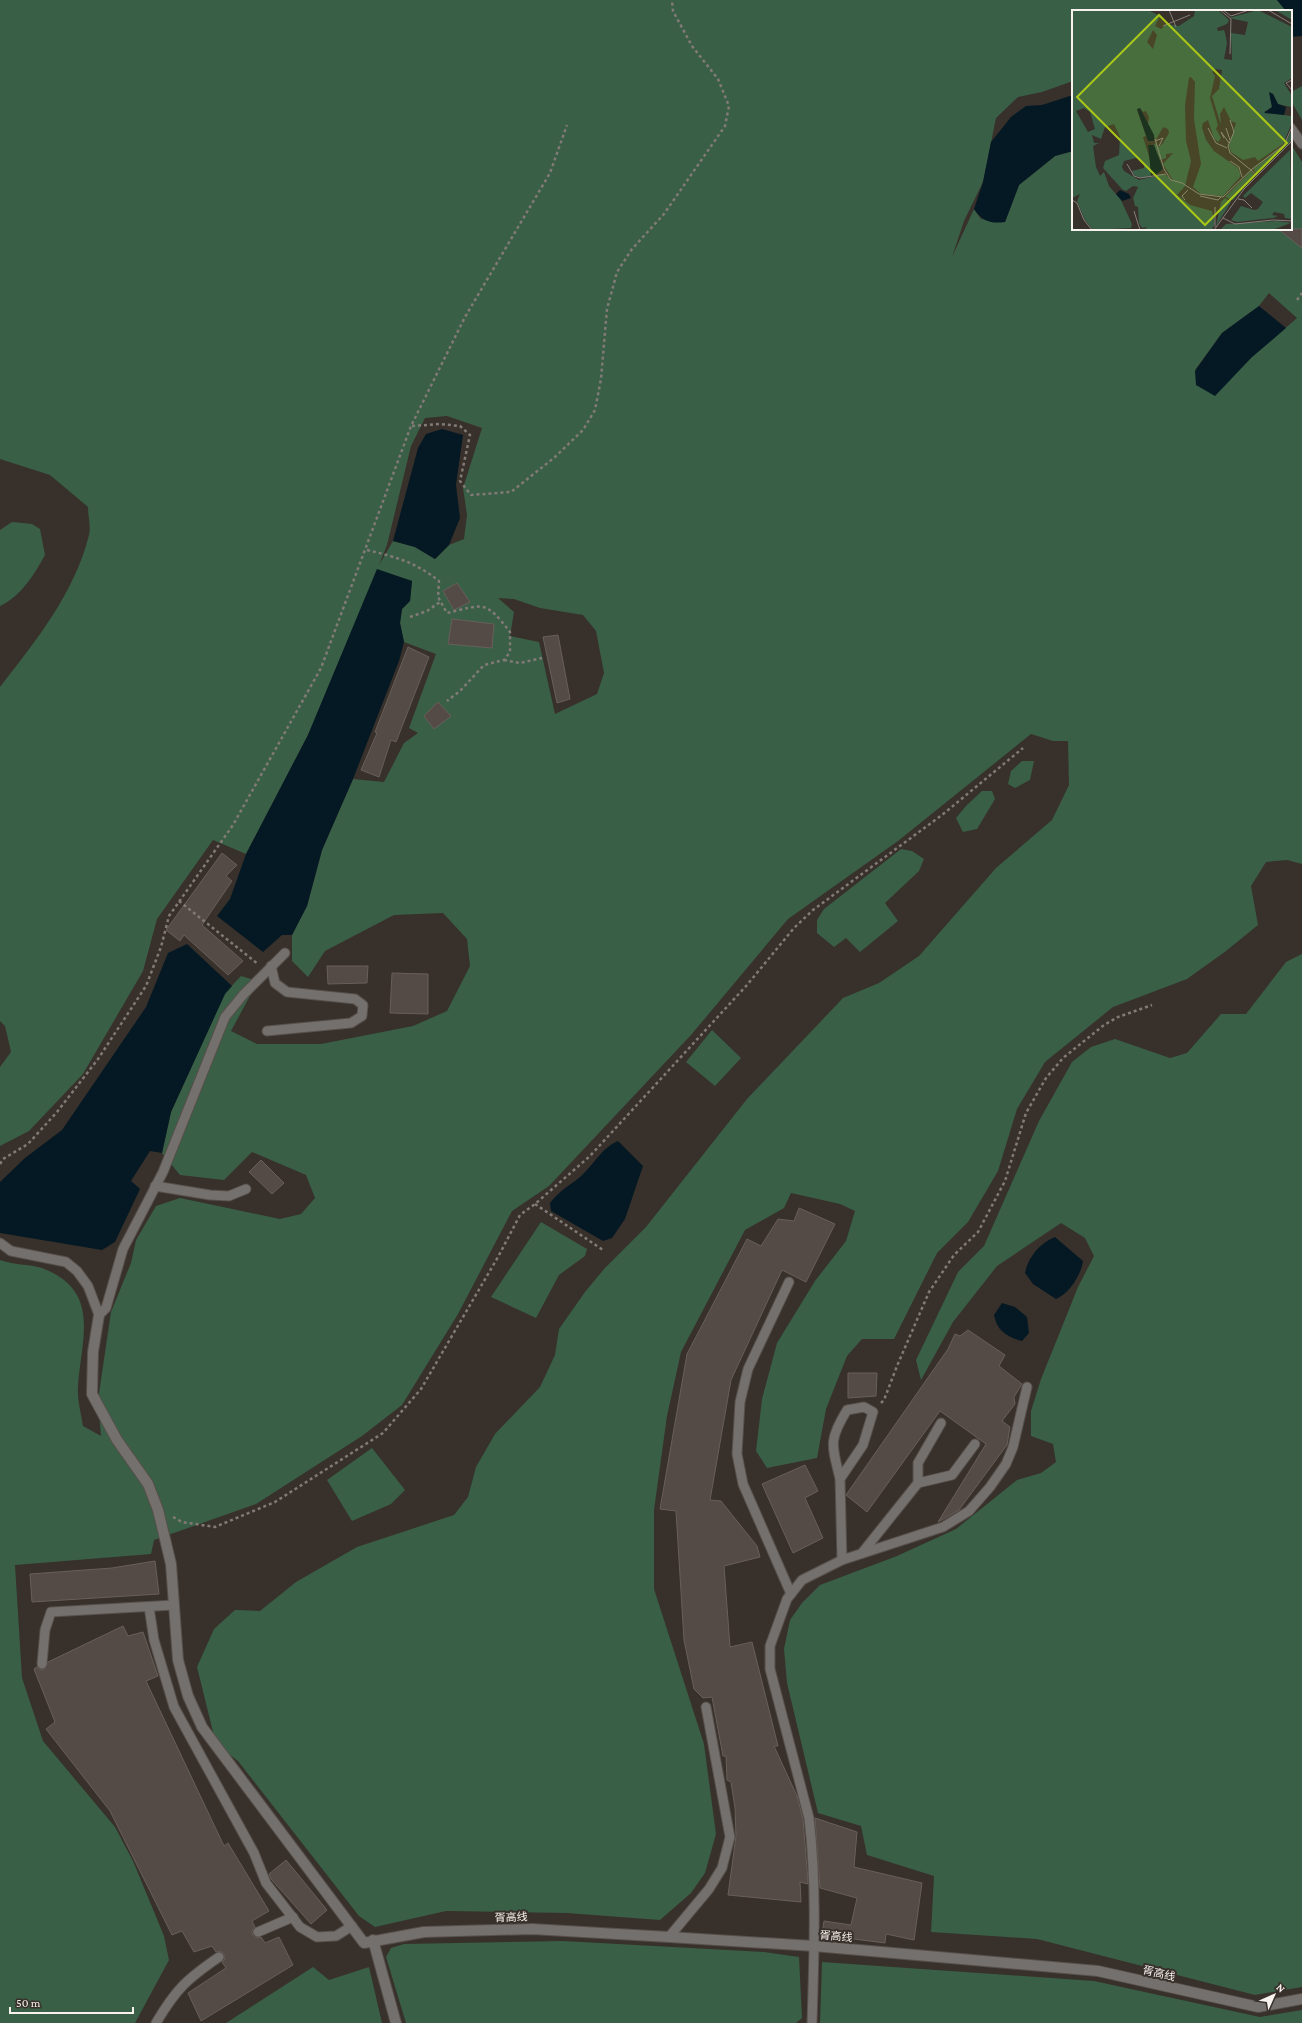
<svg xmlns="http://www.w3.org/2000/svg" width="1302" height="2023" font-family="'Crimson Pro','Noto Sans SC',serif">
	<rect width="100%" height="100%" fill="#38302b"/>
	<g fill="#395f46" fill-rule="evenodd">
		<path d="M 0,0 L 1277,0 L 1286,11 L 1073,11 L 1073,81 L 1042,92 L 1018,97 L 996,118 L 983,182 L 964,221 L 952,257 L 974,209 L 981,219 L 1005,222 L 1019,185 L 1055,156 L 1073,151 L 1073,229 L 1291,229 L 1291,144 L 1302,162 L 1302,864 L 1287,860 L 1266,862 L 1251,886 L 1258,925 L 1226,951 L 1187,979 L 1113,1007 L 1045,1062 L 1017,1109 L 998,1171 L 968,1222 L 937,1253 L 894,1339 L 862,1339 L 847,1356 L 826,1409 L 817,1458 L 767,1468 L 756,1451 L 762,1399 L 777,1343 L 815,1281 L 846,1241 L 855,1211 L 840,1204 L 791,1193 L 784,1208 L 745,1230 L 681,1352 L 667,1416 L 654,1510 L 654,1589 L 704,1744 L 716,1834 L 705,1873 L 691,1893 L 660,1920 L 567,1913 L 446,1911 L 375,1927 L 359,1916 L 238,1761 L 216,1744 L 197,1667 L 214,1629 L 235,1610 L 260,1611 L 296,1582 L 357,1547 L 454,1515 L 468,1497 L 476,1467 L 495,1434 L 540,1387 L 555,1355 L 559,1329 L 585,1292 L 604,1269 L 646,1227 L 747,1099 L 843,998 L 879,983 L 919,956 L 996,868 L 1052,820 L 1069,785 L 1068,741 L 1053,741 L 1031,734 L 898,841 L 788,919 L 691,1035 L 549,1186 L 512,1211 L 458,1314 L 402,1405 L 362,1436 L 256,1504 L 154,1540 L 151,1554 L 15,1565 L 22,1678 L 43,1741 L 115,1827 L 133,1861 L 164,1936 L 169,1960 L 135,2023 L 0,2023 L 0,1260 C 13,1265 29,1264 42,1268 C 102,1291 81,1339 78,1386 C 77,1399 81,1413 83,1426 L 101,1436 L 98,1400 L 111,1312 L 131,1263 L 136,1240 L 156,1206 L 180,1198 L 280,1219 L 301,1214 L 315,1198 L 306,1175 L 252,1152 L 224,1180 L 180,1175 L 162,1153 L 171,1112 L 225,993 L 241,976 L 258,981 L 231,1031 L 257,1044 L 321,1044 L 413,1026 L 447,1011 L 470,966 L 467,939 L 443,913 L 394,915 L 325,951 L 308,977 L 292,961 L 292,935 L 307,906 L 322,850 L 353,779 L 384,782 L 404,743 L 418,733 L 409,728 L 436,654 L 404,642 L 400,623 L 402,609 L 410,601 L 412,581 L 377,570 L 308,735 L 246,854 L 213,840 L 157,919 L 143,971 L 83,1074 L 29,1131 L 0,1146 L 0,1067 L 11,1052 L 5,1026 L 0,1021 L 0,687 C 36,641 75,592 89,535 C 91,527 88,516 88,507 L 50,475 L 0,459 ZM 1269,293 L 1297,318 L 1252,357 L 1195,370 L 1222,333 L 1259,306 ZM 447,416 L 482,428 L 463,488 L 467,515 L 464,539 L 449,545 L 435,559 L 415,547 L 393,541 L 379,565 L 387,545 L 411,446 L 425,418 ZM 498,598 L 514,599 L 540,608 L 583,615 L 596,631 L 604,673 L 597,694 L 555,714 L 539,642 L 510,636 L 514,612 Z"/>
		<path d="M 1302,86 L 1302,120 L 1291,101 L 1291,92 Z"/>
		<path d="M 12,522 L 32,524 L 40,529 L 45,555 C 34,575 21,596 0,606 L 0,530 Z"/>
		<path d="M 1022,761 L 1034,761 L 1030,780 L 1015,788 L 1008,784 L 1011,771 Z"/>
		<path d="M 982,791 L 992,791 L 995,799 L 977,829 L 963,832 L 956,818 L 966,806 Z"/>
		<path d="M 901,849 L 912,851 L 924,859 L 919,871 L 885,903 L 898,921 L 860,952 L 846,938 L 834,947 L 817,933 L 817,920 L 824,909 Z"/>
		<path d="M 1302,954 L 1302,1987 L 1255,1995 L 1037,1939 L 931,1932 L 934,1876 L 867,1855 L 861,1826 L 818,1813 L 787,1683 L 784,1649 L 790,1620 L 802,1603 L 820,1585 L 897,1556 L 956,1529 L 1017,1480 L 1041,1473 L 1056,1462 L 1053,1444 L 1031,1436 L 1031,1411 L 1041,1379 L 1078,1287 L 1094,1256 L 1085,1238 L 1061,1223 L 997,1266 L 953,1322 L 921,1380 L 916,1360 L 958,1272 L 984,1246 L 1039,1121 L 1072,1062 L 1091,1047 L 1115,1039 L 1170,1058 L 1187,1053 L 1221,1014 L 1246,1014 L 1286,962 Z"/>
		<path d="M 712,1030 L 741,1058 L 715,1086 L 686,1062 Z"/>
		<path d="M 541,1222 L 587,1249 L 585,1256 L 559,1275 L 536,1318 L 491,1297 Z"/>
		<path d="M 372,1448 L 405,1490 L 391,1504 L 352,1521 L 327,1480 Z"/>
		<path d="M 563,1941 L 764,1952 L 799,1957 L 802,2018 L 796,2023 L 406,2023 L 386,1957 L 391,1948 L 404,1944 Z"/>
		<path d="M 822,1962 L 1094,1981 L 1260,2017 L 1302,2010 L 1302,2023 L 820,2023 Z"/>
		<path d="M 313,1967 L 329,1980 L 369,1967 L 382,2023 L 226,2023 Z"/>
	</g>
	<g fill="#041923">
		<path d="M 1277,0 L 1302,0 L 1302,36 L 1291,37 L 1291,11 L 1286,11 Z"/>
		<path d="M 1073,95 L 1073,151 L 1055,156 L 1019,185 L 1005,222 C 990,224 982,221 974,209 L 983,182 L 991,142 L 1011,117 L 1026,106 L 1042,105 Z"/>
		<path d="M 1259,306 L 1286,328 L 1252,357 L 1215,396 L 1196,385 L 1195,371 L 1222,333 Z"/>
		<path d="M 442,429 L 463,435 L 456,485 L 460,518 L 449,545 L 435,559 L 415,547 L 393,541 L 418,448 L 426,434 Z"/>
		<path d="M 377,569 L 412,581 L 410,601 L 402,609 L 400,623 L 404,642 L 399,661 L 353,779 L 322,850 L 307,906 L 292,935 L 282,935 L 263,952 L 217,916 L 230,899 L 246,854 L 308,735 Z"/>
		<path d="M 187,944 L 232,986 L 225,994 L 171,1112 L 162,1153 L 150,1151 L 131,1181 L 140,1189 L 115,1242 L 102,1250 L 0,1233 L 0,1182 L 25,1158 L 62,1130 L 146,1007 L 168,953 Z"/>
		<path d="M 618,1141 L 643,1166 L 625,1219 L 612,1238 L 603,1241 L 551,1211 L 550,1203 C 561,1189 568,1187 580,1177 C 594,1165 601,1148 618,1141 Z"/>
		<path d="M 1055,1237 L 1083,1261 C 1081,1275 1069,1294 1056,1299 L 1033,1284 L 1025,1273 C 1028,1257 1040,1243 1055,1237 Z"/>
		<path d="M 1002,1303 L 1015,1307 L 1027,1317 L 1029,1333 L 1022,1341 C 1007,1337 997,1331 994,1315 Z"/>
	</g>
	<g fill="#544a46" stroke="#685f5a">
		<path d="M 1278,229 L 1302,229 L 1302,248 Z"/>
		<path d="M 457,583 L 470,602 L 454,610 L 443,591 Z"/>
		<path d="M 452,619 L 494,624 L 492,648 L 448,644 Z"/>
		<path d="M 558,635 L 570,699 L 557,703 L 543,637 Z"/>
		<path d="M 408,647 L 429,657 L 396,742 L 391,740 L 379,777 L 361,770 L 377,733 L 375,732 Z"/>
		<path d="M 438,702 L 451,716 L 434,729 L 424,716 Z"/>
		<path d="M 222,853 L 237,865 L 226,876 L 232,881 L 202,925 L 243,961 L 228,975 L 184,935 L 180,941 L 166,930 Z"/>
		<path d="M 327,966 L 368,966 L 367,983 L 328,984 Z"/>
		<path d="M 392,973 L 428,974 L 428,1014 L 390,1013 Z"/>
		<path d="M 261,1160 L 284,1183 L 272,1194 L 249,1172 Z"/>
		<path d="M 799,1208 L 835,1224 L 806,1282 L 782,1270 L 731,1380 L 710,1500 L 721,1501 L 757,1546 L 760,1557 L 724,1566 L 730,1647 L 752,1642 L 778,1746 L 774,1746 L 797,1796 L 803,1819 L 807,1869 L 808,1884 L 800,1882 L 801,1902 L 728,1895 L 736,1836 L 735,1808 L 731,1782 L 727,1780 L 726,1756 L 723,1756 L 712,1697 L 703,1698 L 694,1689 L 684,1640 L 676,1511 L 660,1509 L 687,1354 L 747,1239 L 761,1246 L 778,1219 L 794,1221 Z"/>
		<path d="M 968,1330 L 1005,1355 L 999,1366 L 1022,1384 L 1014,1397 L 1015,1404 L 1002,1421 L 1010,1427 L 1007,1445 L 959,1510 L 938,1522 L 986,1444 L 940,1411 L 867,1512 L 846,1495 L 948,1349 L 955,1334 L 960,1336 Z"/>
		<path d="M 848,1373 L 877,1373 L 876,1396 L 848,1398 Z"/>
		<path d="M 805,1465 L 818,1491 L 805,1498 L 823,1538 L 793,1553 L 762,1484 Z"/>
		<path d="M 155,1561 L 159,1594 L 32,1602 L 30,1574 L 112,1568 Z"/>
		<path d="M 123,1626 L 128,1636 L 143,1632 L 158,1676 L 146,1681 L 224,1846 L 228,1843 L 269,1911 L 252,1921 L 255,1927 L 252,1931 L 253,1935 L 257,1938 L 261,1937 L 265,1943 L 279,1937 L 293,1965 L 201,2021 L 188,1993 L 226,1968 L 222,1962 L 225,1959 L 224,1954 L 221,1951 L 216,1952 L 212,1946 L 194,1952 L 182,1931 L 172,1935 L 110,1811 L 46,1729 L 55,1722 L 34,1669 L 37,1667 L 41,1670 L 45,1669 L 48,1662 Z"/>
		<path d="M 815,1818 L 857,1832 L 854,1867 L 922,1883 L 914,1940 L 886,1934 L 885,1943 L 822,1935 L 824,1921 L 851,1925 L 857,1898 L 820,1888 Z"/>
		<path d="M 286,1860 L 327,1910 L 311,1924 L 271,1879 L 269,1874 Z"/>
	</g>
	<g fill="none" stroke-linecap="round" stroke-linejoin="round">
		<defs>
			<g id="lane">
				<path d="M 1291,128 L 1302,144"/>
				<path d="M 267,1031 L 351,1023 L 362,1016 L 363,1005 L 355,999 L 287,992 L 275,983 L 271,966"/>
				<path d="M 155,1186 L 210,1195 L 229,1196 L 246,1189"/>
				<path d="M 0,1243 L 11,1251 L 66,1262 L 77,1271 L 88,1286 L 99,1315 L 106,1308 L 123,1249 L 163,1172 L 225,1017 L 243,995 L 285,953"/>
				<path d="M 789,1282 L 748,1369 L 740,1402 L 737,1454 L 743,1484 L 791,1594"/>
				<path d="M 840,1479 C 832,1445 828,1441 847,1410 L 864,1407 L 873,1412 L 863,1445 L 840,1479 L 842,1560"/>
				<path d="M 918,1483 L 952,1475 L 975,1444"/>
				<path d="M 862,1553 L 918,1483 L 918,1463 L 941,1423"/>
				<path d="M 149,1607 L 154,1640 L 174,1707 L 254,1853 L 266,1883 L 300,1927 L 317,1937 L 336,1936 L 352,1926"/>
				<path d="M 42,1664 L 45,1630 L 51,1612 L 174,1605"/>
				<path d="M 258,1932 L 293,1917"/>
				<path d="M 669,1937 L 709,1889 L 722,1868 L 730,1837 L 706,1707"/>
				<path d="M 156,2023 C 176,1989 187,1979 219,1957"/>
				<path d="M 812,2023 C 814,1955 817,1886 809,1818 L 770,1669 L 770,1646 L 787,1599 L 802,1580 L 842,1560 L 943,1527 L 969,1511 L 990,1487 L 1006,1464 L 1013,1447 L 1027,1387"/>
			</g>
			<g id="street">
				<path d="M 99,1315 L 93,1352 L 92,1394 L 117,1440 L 148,1484 L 158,1510 L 171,1564 L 178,1660 L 188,1696 L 202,1727 L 364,1943 L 424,1932 L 532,1929 L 669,1937 L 814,1946 L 1098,1971 L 1258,2007 L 1302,1999"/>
				<path d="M 373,1940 L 396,2023"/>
			</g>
		</defs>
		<use href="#lane" stroke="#574f4a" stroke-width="11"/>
		<use href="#street" stroke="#574f4a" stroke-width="12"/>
		<g stroke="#827a76" stroke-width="2.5" stroke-dasharray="3 3" stroke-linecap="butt">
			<path d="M 1297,300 L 1302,293"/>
			<path d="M 412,426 L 440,424 L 460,426 L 470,435 L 460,481 L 471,495 L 511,492 L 555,457 L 583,430 L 595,410 L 601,379 L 607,309 L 617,272 L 632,249 L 664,214 L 725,126 L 729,106 L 718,79 L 692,46 L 673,11 L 672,0"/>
			<path d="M 367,550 C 396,557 415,562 439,581 L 438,597 L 447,613 C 485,604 485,600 510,632 L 510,652 L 504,660 L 484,665 L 460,691 L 447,701"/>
			<path d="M 410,617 L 427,611 L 440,602"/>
			<path d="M 504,660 L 520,663 L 542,658"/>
			<path d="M 179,901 L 258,964"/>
			<path d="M 0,1164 L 3,1159 L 28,1144 L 57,1112 L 98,1059 L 146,986 L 161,947 L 169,916 L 233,825 L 321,668 L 411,426 L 465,317 L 550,173 L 567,125"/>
			<path d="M 535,1204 L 603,1250"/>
			<path d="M 881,1403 L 884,1400 L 897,1366 L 929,1292 L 954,1255 L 978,1232 L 1005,1181 L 1026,1113 L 1046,1078 L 1063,1058 L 1104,1025 L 1118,1017 L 1152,1005"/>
			<path d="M 173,1517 L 182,1522 L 215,1527 L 275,1502 L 383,1433 L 421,1389 L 498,1257 L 520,1215 L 535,1204 L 590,1156 L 747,985 L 794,928 L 813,910 L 942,815 L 1023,748"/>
		</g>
		<use href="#lane" stroke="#74706d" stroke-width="9"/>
		<use href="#street" stroke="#74706d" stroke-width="10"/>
	</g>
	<g text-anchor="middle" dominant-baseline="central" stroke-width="4" stroke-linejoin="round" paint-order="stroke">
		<g font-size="11" fill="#f8f2ef" stroke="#38302b">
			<text transform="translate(511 1917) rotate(-2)">胥高线</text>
			<text transform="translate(836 1936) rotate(5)">胥高线</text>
			<text transform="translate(1159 1973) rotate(13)">胥高线</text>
		</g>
	</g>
	<g transform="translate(1072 10)">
		<rect width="220" height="220" fill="#38302b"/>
		<path d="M 0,0 L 76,0 L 88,6 L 83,16 L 89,19 L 95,14 L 107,16 L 122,6 L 123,0 L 146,0 L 157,10 L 155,14 L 145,18 L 146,21 L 152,20 L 153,23 L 155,33 L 152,49 L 160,50 L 159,23 L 173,25 L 176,12 L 157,8 L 186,0 L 220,17 L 220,68 L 212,73 L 220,86 L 220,105 L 219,97 L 206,94 L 201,84 L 198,87 L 200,97 L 192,102 L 219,106 L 220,113 L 211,134 L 186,151 L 183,147 L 171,150 L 159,142 L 157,136 L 164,113 L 159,111 L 152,97 L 148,104 L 149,115 L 140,86 L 147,79 L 150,60 L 143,59 L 140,62 L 143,66 L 138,88 L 146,115 L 144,119 L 149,128 L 146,132 L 142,128 L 136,110 L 131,113 L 130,118 L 134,130 L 142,141 L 166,158 L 168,163 L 168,167 L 151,186 L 129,184 L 121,177 L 129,154 L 122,109 L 123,72 L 119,67 L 117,68 L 113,95 L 114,131 L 119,151 L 113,176 L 105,185 L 118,195 L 140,201 L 143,213 L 140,220 L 72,220 L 75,217 L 70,218 L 67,213 L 66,197 L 63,196 L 61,188 L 66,177 L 61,176 L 54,181 L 50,179 L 31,158 L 33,151 L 47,145 L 48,127 L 42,114 L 33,117 L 29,129 L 20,125 L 22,133 L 27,133 L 21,136 L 24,157 L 28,166 L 32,162 L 37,176 L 49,190 L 60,214 L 59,218 L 21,220 L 13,210 L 5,191 L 8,184 L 0,188 ZM 81,20 L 85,25 L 81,39 L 75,32 ZM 12,98 L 18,102 L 23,119 L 16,122 L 4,101 ZM 69,99 L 71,102 L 74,101 L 77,107 L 76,114 L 84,130 L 91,117 L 96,119 L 97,123 L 91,133 L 87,137 L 83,133 L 82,136 L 88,150 L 94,148 L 94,144 L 101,143 L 91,154 L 102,172 L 94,165 L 88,165 L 67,170 L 52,161 L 50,157 L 52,151 L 64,148 L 72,153 L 72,158 L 60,161 L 62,165 L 70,168 L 79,166 L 78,150 L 71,127 L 74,126 L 65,100 ZM 203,0 L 220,0 L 220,10 ZM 220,120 L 220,130 L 185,164 L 181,159 L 212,135 ZM 218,140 L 220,209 L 213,208 L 212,204 L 202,202 L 200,205 L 206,206 L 201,208 L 165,212 L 159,210 L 169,196 L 182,200 L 186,199 L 191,192 L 179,183 L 173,188 L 171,186 ZM 179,161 L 183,165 L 161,190 L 153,187 ZM 153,188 L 159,192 L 144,216 L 149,192 ZM 205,211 L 219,213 L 200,220 L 148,220 L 154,214 Z" fill="#395f46" fill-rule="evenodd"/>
		<path d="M 197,82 L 201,84 L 206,94 L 214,97 L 212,105 L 192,103 L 200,97 ZM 68,98 L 82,125 L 82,131 L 76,131 L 65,99 ZM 76,135 L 82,135 L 91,159 L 82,166 L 79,163 ZM 48,180 L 57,184 L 59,188 L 50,191 L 44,184 Z" fill="#041923"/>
		<path fill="none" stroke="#857e79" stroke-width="1" d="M 97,0 L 104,17M 148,0 L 159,9 L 158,44M 151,0 L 159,6 L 177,0M 196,0 L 220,14M 91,16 L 118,5M 220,70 L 214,73 L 220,80M 158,110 L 162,122 L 156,136 L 158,143 L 185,165M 136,118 L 144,133 L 155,138M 154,118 L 158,130M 152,128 L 149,122 L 157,133M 83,129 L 92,159 L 99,170 L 110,173 L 127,184 L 151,187 L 180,159 L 212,135 L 220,117M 83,131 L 91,128 L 87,136M 158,151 L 167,157 L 170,167M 55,154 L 62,166 L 68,168 L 94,164M 128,186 L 146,190 L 149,187M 166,189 L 172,190 L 180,198M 0,190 L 5,193 L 12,210 L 20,220M 113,190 L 110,186 L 116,180M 143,197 L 143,217M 62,201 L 68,220M 151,208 L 163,214 L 201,210 L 220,211M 142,220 L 172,179 L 220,131"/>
		<path fill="#aac717" fill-opacity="0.15" stroke="#aac717" stroke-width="2" d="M 87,5 L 215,133 L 133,215 L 5,87 Z"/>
		<rect width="220" height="220" fill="none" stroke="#f8f2ef" stroke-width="2"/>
	</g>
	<g transform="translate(1274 1995) rotate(45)" stroke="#38302b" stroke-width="3" paint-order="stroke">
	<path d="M0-3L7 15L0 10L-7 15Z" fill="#f8f2ef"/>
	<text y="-6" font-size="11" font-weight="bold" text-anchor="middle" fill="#f8f2ef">N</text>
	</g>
	<path d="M10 2007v6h123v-6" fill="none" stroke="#f8f2ef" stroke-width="2"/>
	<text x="16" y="2007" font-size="12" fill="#f8f2ef" stroke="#38302b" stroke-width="3" paint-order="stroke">50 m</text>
</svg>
